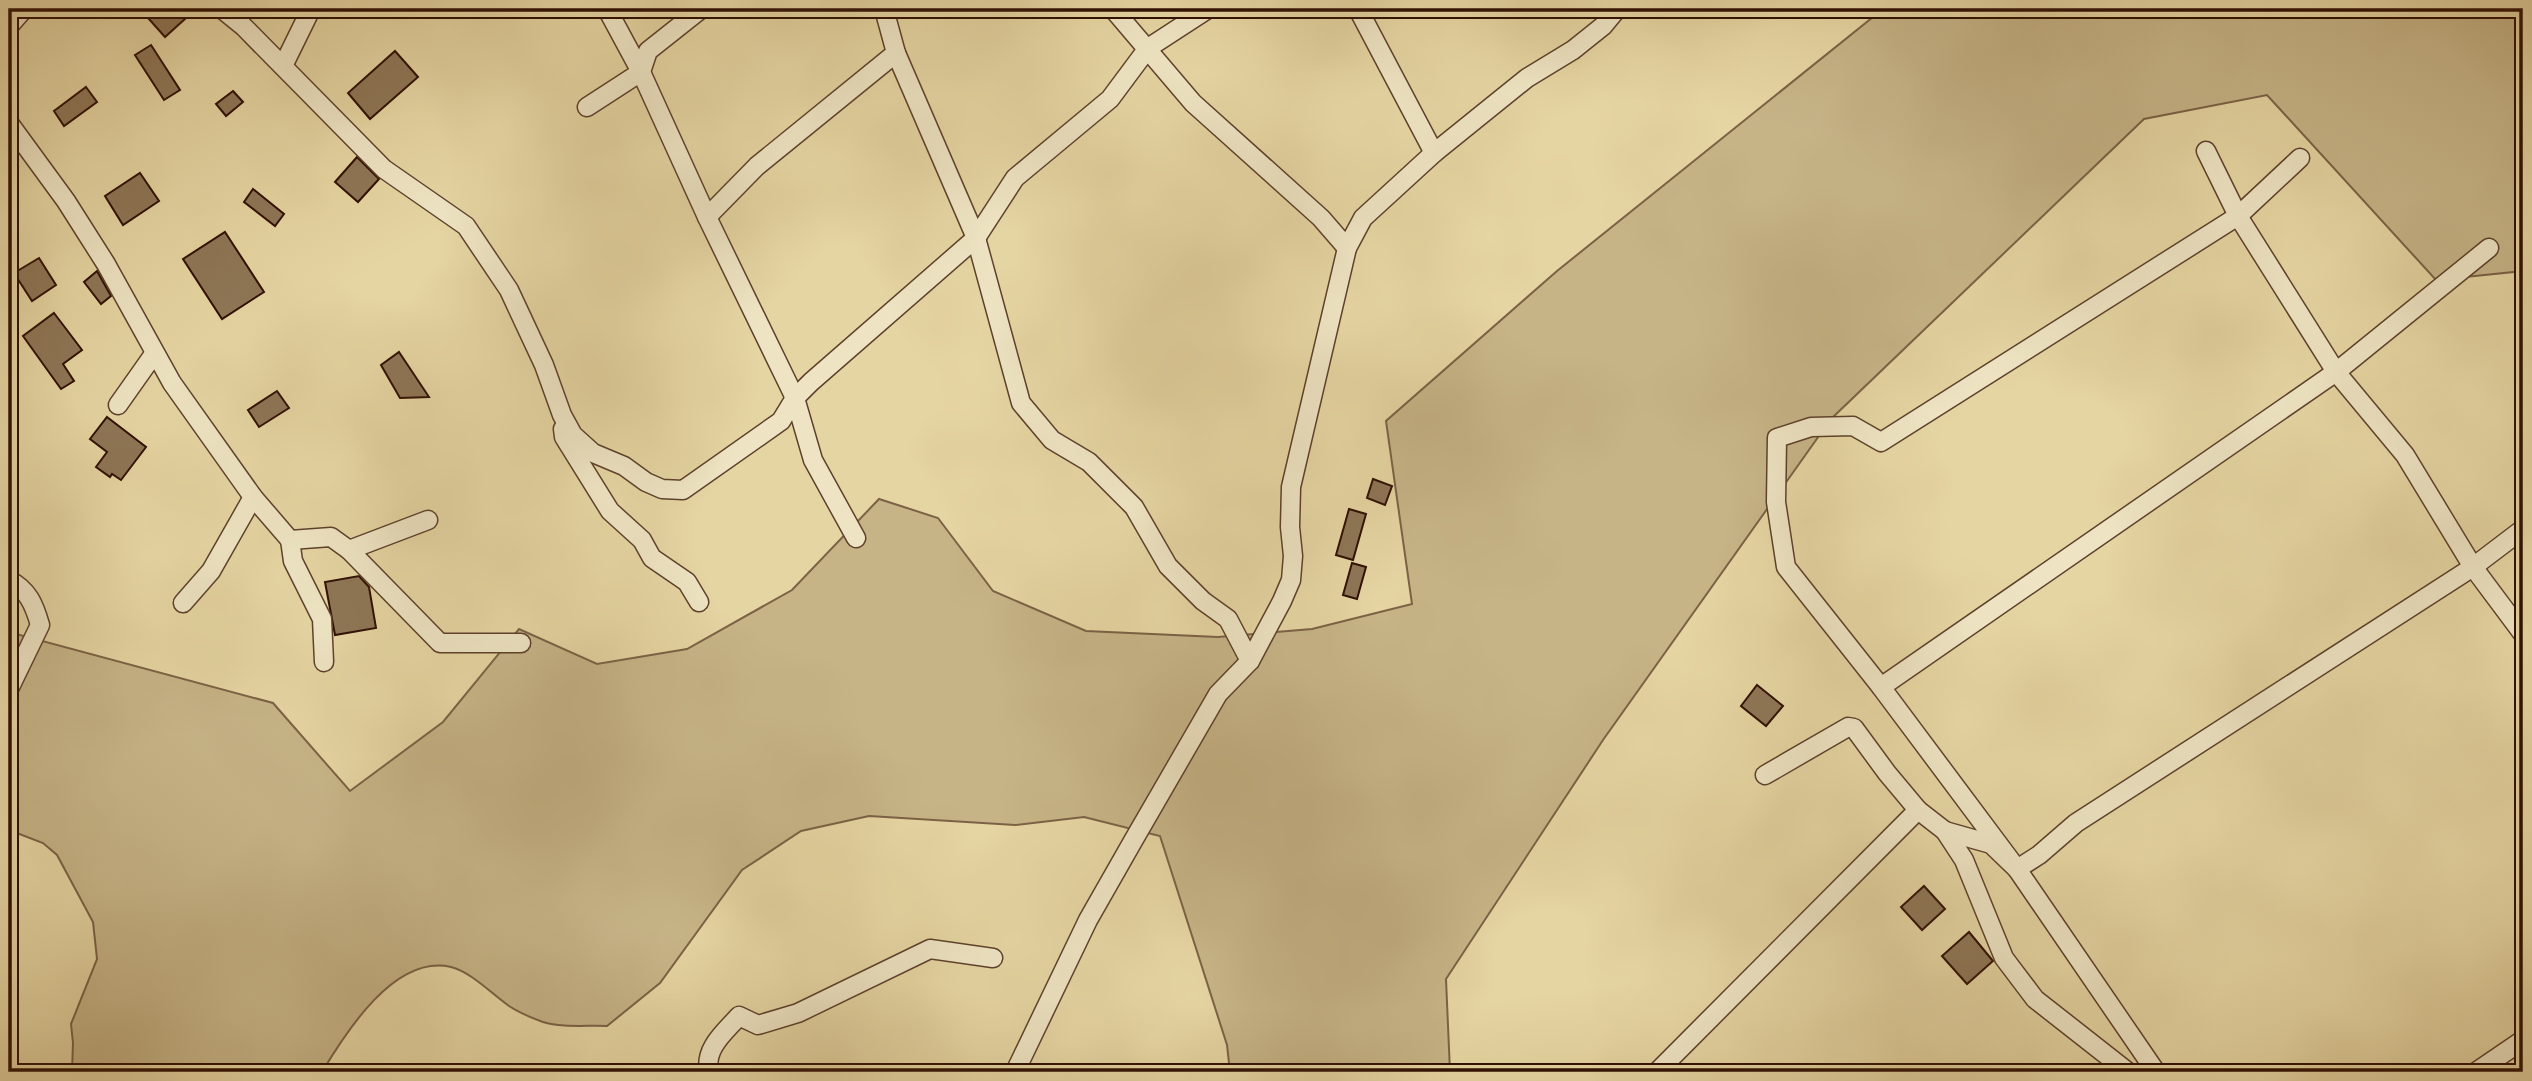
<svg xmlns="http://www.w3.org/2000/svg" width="2532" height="1081" font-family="'IM FELL Double Pica',serif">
	<rect width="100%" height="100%" fill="#e5d5a2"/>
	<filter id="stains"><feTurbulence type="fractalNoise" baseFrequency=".00286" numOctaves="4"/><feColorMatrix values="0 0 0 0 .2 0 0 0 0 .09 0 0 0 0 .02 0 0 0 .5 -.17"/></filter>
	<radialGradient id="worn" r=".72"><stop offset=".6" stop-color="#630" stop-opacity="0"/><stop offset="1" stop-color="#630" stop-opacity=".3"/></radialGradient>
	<path fill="#c6b487" stroke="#7b6246" stroke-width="2" d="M 1883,9 L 2523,9 L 2523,271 L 2436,280 L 2267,95 L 2144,119 L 1831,419 L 1603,740 L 1446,979 L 1450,1072 L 1230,1072 L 1227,1045 L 1160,836 L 1084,817 L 1015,825 L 869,816 L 801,831 L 742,870 L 660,983 L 607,1026 C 587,1025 562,1028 543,1022 C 532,1018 518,1012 509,1006 C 492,994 471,972 451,967 C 395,954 346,1032 322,1072 L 72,1072 L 73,1043 L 71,1024 L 97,959 L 93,922 L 57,855 L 43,843 L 9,830 L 9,632 L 273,703 L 350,791 L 443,722 L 519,629 L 597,664 L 687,649 L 792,590 L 879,499 L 938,518 L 993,591 L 1086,631 L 1218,637 L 1312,629 L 1412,604 L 1386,421 L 1557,271 Z"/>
	<g fill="#8e7656" stroke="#301004" stroke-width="2">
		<path d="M 140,9 L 196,9 L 165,37 Z"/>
		<path d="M 151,45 L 180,90 L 164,100 L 135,55 Z"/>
		<path d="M 395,51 L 418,77 L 370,119 L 348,93 Z"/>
		<path d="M 86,87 L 97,102 L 64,126 L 54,111 Z"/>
		<path d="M 233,91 L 243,102 L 226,116 L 216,104 Z"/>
		<path d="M 357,157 L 379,179 L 358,202 L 335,182 Z"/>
		<path d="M 140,173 L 159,201 L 123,225 L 105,196 Z"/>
		<path d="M 253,189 L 284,214 L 275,226 L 244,202 Z"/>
		<path d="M 225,232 L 264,292 L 222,319 L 183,259 Z"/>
		<path d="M 39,258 L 56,285 L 32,301 L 14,273 Z"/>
		<path d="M 97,271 L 111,296 L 101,304 L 84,282 Z"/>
		<path d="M 54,313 L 82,350 L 63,364 L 74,381 L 61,389 L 23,336 Z"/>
		<path d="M 399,352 L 429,397 L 400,398 L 381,365 Z"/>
		<path d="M 277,391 L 289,408 L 259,427 L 248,410 Z"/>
		<path d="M 107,417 L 146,447 L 121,480 L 112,474 L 110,477 L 96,467 L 107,452 L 90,439 Z"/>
		<path d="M 1373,479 L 1392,486 L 1385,505 L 1367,498 Z"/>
		<path d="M 1349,509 L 1366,514 L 1353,560 L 1336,555 Z"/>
		<path d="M 1352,563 L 1366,567 L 1357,599 L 1343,595 Z"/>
		<path d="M 359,576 L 369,587 L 376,628 L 335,635 L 325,582 Z"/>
		<path d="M 1757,685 L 1783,706 L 1766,726 L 1741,706 Z"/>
		<path d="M 1924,886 L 1945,909 L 1922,930 L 1901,907 Z"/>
		<path d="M 1969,932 L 1993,961 L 1967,984 L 1942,956 Z"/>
	</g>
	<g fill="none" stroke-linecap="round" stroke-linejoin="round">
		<defs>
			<g id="street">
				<path d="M 222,9 L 243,26 L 384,169 L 466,226 L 509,290 L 544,365 L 562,415 L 573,435 L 593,453 L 624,466 L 646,482 L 662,489 L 683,490 L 781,421 L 795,398 L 811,382 L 976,238 L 1015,178 L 1110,99 L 1148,48 L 1208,9"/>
				<path d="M 607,9 L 641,72 L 707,217 L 795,398 L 813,460 L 856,538"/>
				<path d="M 884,9 L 896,53 L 976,238 L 1021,403 L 1052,440 L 1089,462 L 1134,507 L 1168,566 L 1203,601 L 1228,619 L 1250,661"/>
				<path d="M 1113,9 L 1193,103 L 1321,218 L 1347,248"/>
				<path d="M 1358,9 L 1434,153"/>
				<path d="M 9,26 L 24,9"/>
				<path d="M 283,66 L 311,9"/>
				<path d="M 587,107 L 641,72 L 648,51 L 701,9"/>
				<path d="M 9,123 L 66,201 L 106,264 L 172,383 L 253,497 L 290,540 L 331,537 L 349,550 L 428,520"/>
				<path d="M 2206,151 L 2238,216 L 2336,372 L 2405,455 L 2473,567 L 2523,634"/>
				<path d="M 707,217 L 757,166 L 896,53"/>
				<path d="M 118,405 L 154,354"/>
				<path d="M 563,429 L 564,437 L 610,511 L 642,540 L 652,558 L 687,582 L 699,602"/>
				<path d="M 290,540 L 293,561 L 322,619 L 324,662"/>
				<path d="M 349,550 L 440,643 L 521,643"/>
				<path d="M 9,580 C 28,590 34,604 40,625 L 9,689"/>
				<path d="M 183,603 L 211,571 L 253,497"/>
				<path d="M 1881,687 L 2336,372 L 2489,248"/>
				<path d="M 1765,775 L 1848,727 L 1854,728 L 1887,773 L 1918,810 L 1945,831 L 1964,860 L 2004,958 L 2035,999 L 2128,1072"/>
				<path d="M 1945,831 L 1991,844 L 2017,869 L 2039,855 L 2076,823 L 2473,567 L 2523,529"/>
				<path d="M 709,1072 C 704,1048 725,1032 739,1016 L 758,1025 L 798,1013 L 930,949 L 993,958"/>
				<path d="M 1015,1072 L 1088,920 L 1133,841 L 1218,694 L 1250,661 L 1282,601 L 1291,580 L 1293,556 L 1290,527 L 1291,487 L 1347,248 L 1363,218 L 1434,153 L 1527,78 L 1573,50 L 1603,26 L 1617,9"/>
				<path d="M 1657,1072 L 1918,810"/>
				<path d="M 2156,1072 L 2017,869 L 1881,687 L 1786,567 L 1776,502 L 1777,438 L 1811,427 L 1853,426 L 1881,442 L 2238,216 L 2300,158"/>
				<path d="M 2476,1072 L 2523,1040"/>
			</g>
		</defs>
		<use href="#street" stroke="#5d412c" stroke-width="21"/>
		<use href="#street" stroke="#eee4c3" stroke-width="18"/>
	</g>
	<rect width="2532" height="1081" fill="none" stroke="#e5d5a2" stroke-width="35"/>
	<rect x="10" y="10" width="2511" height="1060" fill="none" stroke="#301004" stroke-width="3.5"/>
	<rect x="18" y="18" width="2497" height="1046" fill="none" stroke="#301004" stroke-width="2"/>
	<rect width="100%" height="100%" filter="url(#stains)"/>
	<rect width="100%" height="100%" fill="url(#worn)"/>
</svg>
